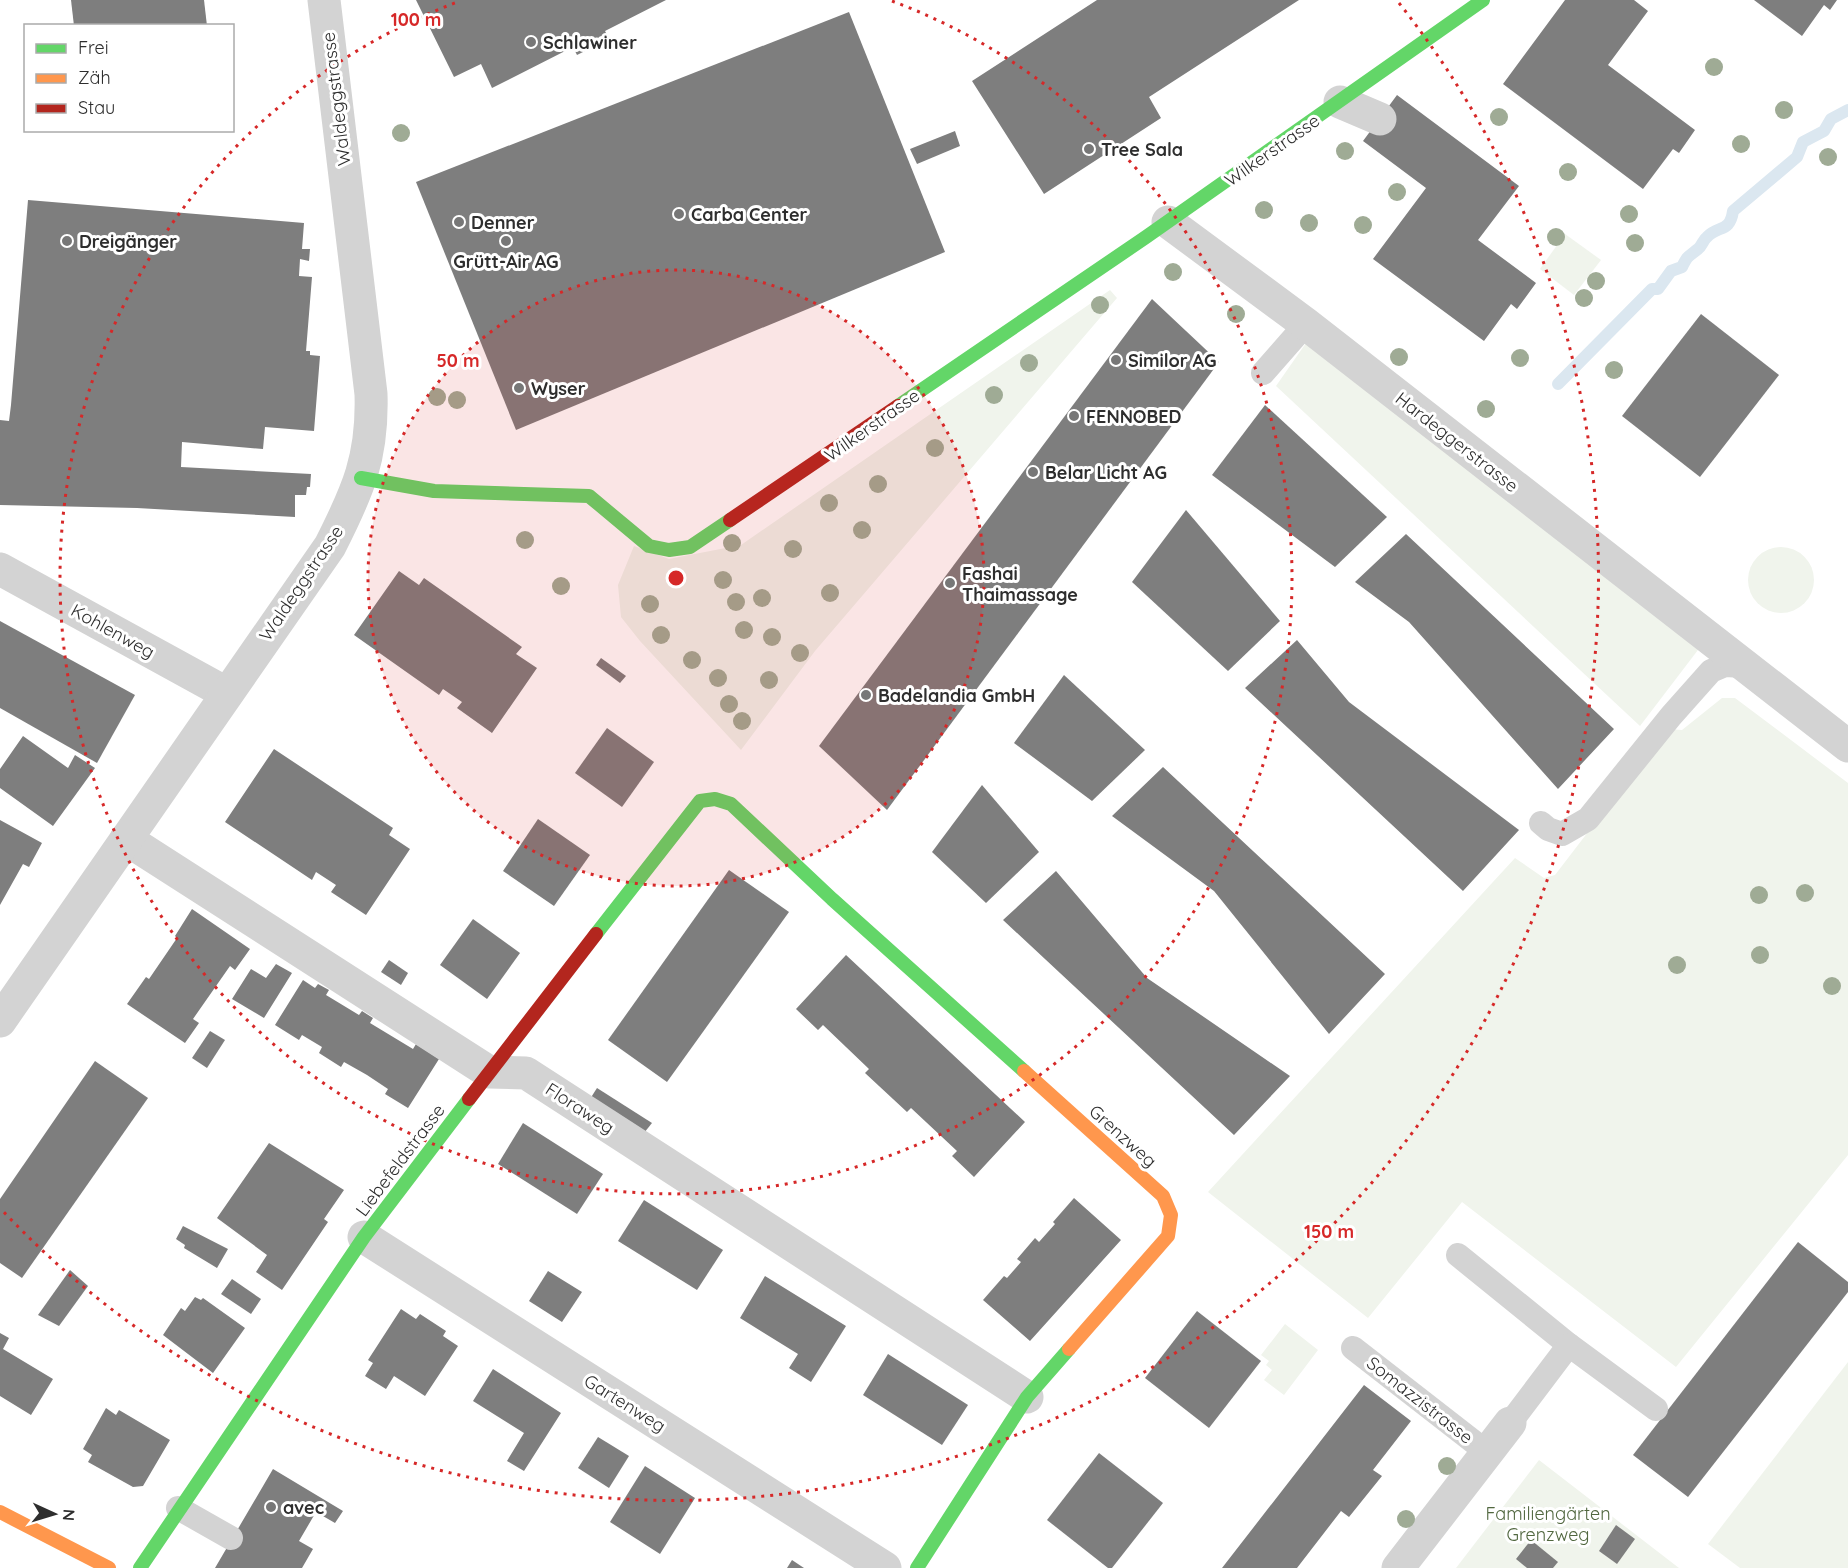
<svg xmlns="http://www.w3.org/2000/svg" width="1848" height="1568" font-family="Quicksand,sans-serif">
	<rect width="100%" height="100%" fill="#fff"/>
	<g fill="#f0f4ec">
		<path d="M 1565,234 L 1601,260 L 1574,295 L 1540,269 Z"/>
		<path d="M 1110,290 L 1117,298 L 815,651 L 741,750 L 640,641 L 621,617 L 618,585 L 634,546 L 669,559 L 741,545 Z"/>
		<path d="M 1306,343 L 1701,646 L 1640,726 L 1276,386 Z"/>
		<circle cx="1781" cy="580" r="33"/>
		<path d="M 1722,698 L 1735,698 L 1848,783 L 1848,1155 L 1676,1367 L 1462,1202 L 1368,1318 L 1208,1192 L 1515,858 L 1544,878 L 1555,875 L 1667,729 L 1682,730 Z"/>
		<path d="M 1285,1324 L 1318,1350 L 1284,1395 L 1264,1380 L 1272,1370 L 1266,1365 L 1269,1361 L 1261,1355 Z"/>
		<path d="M 1848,1362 L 1848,1568 L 1740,1568 L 1708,1544 Z"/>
		<path d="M 1539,1460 L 1679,1568 L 1456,1568 Z"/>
	</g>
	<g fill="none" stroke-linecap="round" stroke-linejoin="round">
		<path stroke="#dbe7f0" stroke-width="12" d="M 1558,384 L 1652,289 L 1658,289 L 1671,271 L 1682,267 C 1688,255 1688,257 1698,249 C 1702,246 1703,240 1707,237 C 1718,225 1730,233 1733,211 L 1797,157 L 1803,142 L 1824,131 L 1831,119 L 1848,110"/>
	</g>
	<g fill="#7e7e7e">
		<path d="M 71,0 L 204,0 L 207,26 L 74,26 Z"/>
		<path d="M 416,0 L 666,0 L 605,31 L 609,39 L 577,55 L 573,47 L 492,88 L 481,64 L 454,77 Z"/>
		<path d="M 1097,0 L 1299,0 L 1149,97 L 1161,118 L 1044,194 L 972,81 Z"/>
		<path d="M 1565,0 L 1634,0 L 1648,11 L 1608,65 L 1695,130 L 1679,153 L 1673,149 L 1643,189 L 1503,84 Z"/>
		<path d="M 1754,0 L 1837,0 L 1830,10 L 1824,5 L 1802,36 Z"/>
		<path d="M 849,12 L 945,252 L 516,430 L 416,182 Z"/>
		<path d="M 1397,95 L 1519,186 L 1478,240 L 1536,283 L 1517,309 L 1511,304 L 1484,341 L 1373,259 L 1426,188 L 1363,141 Z"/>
		<path d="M 955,131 L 960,146 L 917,164 L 910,149 Z"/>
		<path d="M 28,200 L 304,223 L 302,249 L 310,249 L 309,261 L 300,259 L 299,276 L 312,277 L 306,351 L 310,351 L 310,355 L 320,356 L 314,431 L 265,427 L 263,449 L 182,442 L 181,467 L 311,474 L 310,487 L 307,487 L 306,495 L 295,495 L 295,517 L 137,508 L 0,505 L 0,420 L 9,421 L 11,405 Z"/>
		<path d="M 1152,299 L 1219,362 L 887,810 L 819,746 Z"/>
		<path d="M 1701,314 L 1779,375 L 1700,477 L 1622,416 Z"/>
		<path d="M 1265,405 L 1387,517 L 1335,567 L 1212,475 Z"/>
		<path d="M 1186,510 L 1280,621 L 1228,671 L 1132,582 Z"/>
		<path d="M 1406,534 L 1614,729 L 1558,789 L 1409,622 L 1355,582 Z"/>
		<path d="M 399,571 L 419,585 L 424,578 L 522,647 L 516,654 L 537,668 L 492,733 L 457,708 L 462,702 L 443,689 L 439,695 L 354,635 Z"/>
		<path d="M 0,621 L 135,695 L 97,763 L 0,708 Z"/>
		<path d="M 1297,640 L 1349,702 L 1519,830 L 1463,891 L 1245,688 Z"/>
		<path d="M 601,658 L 626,676 L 620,683 L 596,665 Z"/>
		<path d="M 1064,675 L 1145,750 L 1092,801 L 1014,743 Z"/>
		<path d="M 607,728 L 654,762 L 622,807 L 575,773 Z"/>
		<path d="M 23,736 L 68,768 L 75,755 L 95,768 L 53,826 L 0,788 L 0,769 Z"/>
		<path d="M 274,749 L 393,828 L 389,835 L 410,849 L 366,915 L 331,892 L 336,885 L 316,872 L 312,880 L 225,822 Z"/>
		<path d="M 1163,767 L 1385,974 L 1329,1034 L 1214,891 L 1112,816 Z"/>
		<path d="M 982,785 L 1039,852 L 986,903 L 932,852 Z"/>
		<path d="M 538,819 L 590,855 L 554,906 L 503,871 Z"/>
		<path d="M 0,820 L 42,843 L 29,867 L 23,864 L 0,905 Z"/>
		<path d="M 729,870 L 789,912 L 667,1082 L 608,1040 Z"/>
		<path d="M 1056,871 L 1147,978 L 1290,1076 L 1234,1135 L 1003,920 Z"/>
		<path d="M 192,909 L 250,949 L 235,970 L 230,966 L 193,1019 L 199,1023 L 185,1043 L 127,1004 L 146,977 L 149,979 L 177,938 L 175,936 Z"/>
		<path d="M 473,919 L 520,953 L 487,999 L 440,965 Z"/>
		<path d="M 846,955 L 1025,1122 L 974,1177 L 952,1156 L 957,1151 L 911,1108 L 907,1112 L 865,1073 L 869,1069 L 823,1025 L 818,1030 L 796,1009 Z"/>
		<path d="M 389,960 L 408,973 L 401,985 L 381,972 Z"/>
		<path d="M 276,964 L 292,973 L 264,1018 L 232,999 L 251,969 L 266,978 Z"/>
		<path d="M 303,980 L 315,988 L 318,984 L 329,990 L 326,995 L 359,1015 L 362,1011 L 373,1018 L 370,1023 L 413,1049 L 416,1044 L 439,1059 L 408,1108 L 385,1094 L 388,1089 L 367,1075 L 344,1062 L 341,1067 L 319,1053 L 322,1047 L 302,1035 L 299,1040 L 275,1025 Z"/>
		<path d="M 210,1031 L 225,1040 L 207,1068 L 192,1058 Z"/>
		<path d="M 95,1061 L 148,1098 L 22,1278 L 0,1263 L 0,1199 Z"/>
		<path d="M 597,1088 L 652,1123 L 644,1133 L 590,1099 Z"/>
		<path d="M 523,1123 L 603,1174 L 577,1214 L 498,1164 Z"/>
		<path d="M 269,1143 L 344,1190 L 324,1219 L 328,1222 L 282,1290 L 256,1272 L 267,1255 L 217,1218 Z"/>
		<path d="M 1074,1198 L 1121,1240 L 1030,1341 L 983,1300 L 1004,1276 L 1007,1278 L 1021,1262 L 1017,1259 L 1035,1238 L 1039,1242 L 1055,1224 L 1053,1222 Z"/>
		<path d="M 644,1200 L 723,1250 L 697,1290 L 618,1241 Z"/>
		<path d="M 183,1226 L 228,1249 L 217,1268 L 184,1248 L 185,1245 L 176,1239 Z"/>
		<path d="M 1798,1242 L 1848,1282 L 1848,1292 L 1688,1497 L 1633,1455 Z"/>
		<path d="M 70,1270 L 88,1286 L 59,1326 L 38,1315 Z"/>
		<path d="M 548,1271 L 582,1292 L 562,1322 L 529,1301 Z"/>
		<path d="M 765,1276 L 846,1326 L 811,1382 L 789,1368 L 798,1354 L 740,1318 Z"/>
		<path d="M 232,1279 L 261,1299 L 251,1314 L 221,1294 Z"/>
		<path d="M 195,1297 L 201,1300 L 203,1298 L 245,1328 L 213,1373 L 163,1335 L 181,1308 L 185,1311 Z"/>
		<path d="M 401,1309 L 416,1319 L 420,1314 L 446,1331 L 443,1336 L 458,1346 L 425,1396 L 394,1376 L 386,1389 L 365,1376 L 373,1363 L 368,1360 Z"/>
		<path d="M 1197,1311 L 1261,1361 L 1209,1428 L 1145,1378 Z"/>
		<path d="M 0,1333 L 9,1338 L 3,1349 L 53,1379 L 31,1415 L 0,1396 Z"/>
		<path d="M 888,1354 L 968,1405 L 942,1445 L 863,1395 Z"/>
		<path d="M 493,1369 L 561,1413 L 524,1471 L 507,1461 L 524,1433 L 473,1401 Z"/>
		<path d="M 1364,1385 L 1411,1421 L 1373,1470 L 1382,1476 L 1349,1517 L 1341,1511 L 1297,1568 L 1222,1568 Z"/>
		<path d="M 106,1408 L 116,1415 L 119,1410 L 170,1440 L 143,1486 L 133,1487 L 88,1462 L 92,1455 L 83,1449 Z"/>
		<path d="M 598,1437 L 629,1456 L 609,1488 L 578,1468 Z"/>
		<path d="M 1099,1453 L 1163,1503 L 1112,1568 L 1108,1568 L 1047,1520 Z"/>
		<path d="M 645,1466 L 695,1498 L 660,1554 L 610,1522 Z"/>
		<path d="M 273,1469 L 343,1511 L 335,1523 L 316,1512 L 299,1541 L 313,1549 L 302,1568 L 215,1568 Z"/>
		<path d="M 1616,1525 L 1635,1539 L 1617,1564 L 1599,1551 Z"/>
		<path d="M 1531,1540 L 1558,1562 L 1553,1568 L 1527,1568 L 1516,1559 Z"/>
		<path d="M 792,1560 L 804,1568 L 787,1568 Z"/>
	</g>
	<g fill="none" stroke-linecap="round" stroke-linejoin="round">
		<g stroke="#d3d3d3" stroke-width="24">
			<path d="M 1263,373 L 1306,324"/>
			<path d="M 1541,823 L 1548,829 L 1562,834 L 1588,819 L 1671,716 L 1711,671 L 1725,665 L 1745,666"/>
			<path d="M 1458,1255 L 1569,1345"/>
			<path d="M 1353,1348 L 1488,1453"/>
			<path d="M 1510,1423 L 1569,1345 L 1656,1409"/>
			<path d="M 178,1508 L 231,1538"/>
		</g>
		<g stroke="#d3d3d3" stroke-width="33">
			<path d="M 1340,102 L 1380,119"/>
			<path d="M 1168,222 L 1306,324 L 1848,746"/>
			<path d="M 0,569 L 226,693"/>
			<path d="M 126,839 L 489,1072 L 526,1073 L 1027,1397"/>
			<path d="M 0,1021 L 330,546 C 358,491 373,457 371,394 L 324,0"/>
			<path d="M 364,1237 L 885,1568"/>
			<path d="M 1398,1568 L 1510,1423"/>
		</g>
		<g stroke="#63d668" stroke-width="14">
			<path d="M 898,406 L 1146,237 L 1483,0"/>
			<path d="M 361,478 L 434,491 L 589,496 L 649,546 L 669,550 L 690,547 L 730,520"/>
			<path d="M 596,934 L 700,801 L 715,799 L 731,804 L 832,899 L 1024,1071"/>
			<path d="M 140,1568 L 364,1237 L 469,1099"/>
			<path d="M 917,1568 L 1027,1397 L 1069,1349"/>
		</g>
		<g stroke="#ff974d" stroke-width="14">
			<path d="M 1024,1071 L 1163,1196 L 1171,1215 L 1168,1236 L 1069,1349"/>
			<path d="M 0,1512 L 109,1568"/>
		</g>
		<g stroke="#b3261e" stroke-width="14">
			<path d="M 730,520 L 898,406"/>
			<path d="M 469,1099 L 596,934"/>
		</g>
	</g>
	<g fill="#9fab95">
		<circle cx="1714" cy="67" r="9"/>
		<circle cx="1784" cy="110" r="9"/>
		<circle cx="1499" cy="117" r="9"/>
		<circle cx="401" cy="133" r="9"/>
		<circle cx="1741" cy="144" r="9"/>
		<circle cx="1345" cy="151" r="9"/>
		<circle cx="1828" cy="157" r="9"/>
		<circle cx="1568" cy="172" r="9"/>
		<circle cx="1397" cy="192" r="9"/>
		<circle cx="1264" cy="210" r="9"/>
		<circle cx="1629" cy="214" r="9"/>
		<circle cx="1309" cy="223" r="9"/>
		<circle cx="1363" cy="225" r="9"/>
		<circle cx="1556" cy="237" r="9"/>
		<circle cx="1635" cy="243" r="9"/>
		<circle cx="1173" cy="272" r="9"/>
		<circle cx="1596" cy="281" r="9"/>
		<circle cx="1584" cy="298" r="9"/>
		<circle cx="1100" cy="305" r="9"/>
		<circle cx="1236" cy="314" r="9"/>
		<circle cx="1399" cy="357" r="9"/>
		<circle cx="1520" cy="358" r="9"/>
		<circle cx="1029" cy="363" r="9"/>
		<circle cx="1614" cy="370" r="9"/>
		<circle cx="994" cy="395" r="9"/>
		<circle cx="437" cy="397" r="9"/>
		<circle cx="457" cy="400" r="9"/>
		<circle cx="1486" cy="409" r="9"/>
		<circle cx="935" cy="448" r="9"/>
		<circle cx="878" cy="484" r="9"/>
		<circle cx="829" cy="503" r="9"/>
		<circle cx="862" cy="530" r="9"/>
		<circle cx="525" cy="540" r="9"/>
		<circle cx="732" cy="543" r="9"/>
		<circle cx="793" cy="549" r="9"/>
		<circle cx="723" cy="580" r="9"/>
		<circle cx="561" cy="586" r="9"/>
		<circle cx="830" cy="593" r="9"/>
		<circle cx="762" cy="598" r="9"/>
		<circle cx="736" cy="602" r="9"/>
		<circle cx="650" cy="604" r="9"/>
		<circle cx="744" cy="630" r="9"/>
		<circle cx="661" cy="635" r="9"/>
		<circle cx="772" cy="637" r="9"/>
		<circle cx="800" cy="653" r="9"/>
		<circle cx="692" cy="660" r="9"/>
		<circle cx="718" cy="678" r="9"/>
		<circle cx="769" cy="680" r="9"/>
		<circle cx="729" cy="704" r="9"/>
		<circle cx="742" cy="721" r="9"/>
		<circle cx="1805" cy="893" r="9"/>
		<circle cx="1759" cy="895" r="9"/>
		<circle cx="1760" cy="955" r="9"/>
		<circle cx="1677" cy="965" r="9"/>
		<circle cx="1832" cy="986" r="9"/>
		<circle cx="1447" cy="1466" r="9"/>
		<circle cx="1406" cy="1519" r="9"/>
	</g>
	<circle cx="676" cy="578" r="308" fill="#d62828" fill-opacity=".12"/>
	<g fill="none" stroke="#d62828" stroke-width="3" stroke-dasharray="3 6">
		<circle cx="676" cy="578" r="308"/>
		<path d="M892 1A616 616 0 1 1 460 1"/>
		<path d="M1399 3A924 924 0 0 1 0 1208"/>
	</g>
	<g fill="#777" stroke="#fff" stroke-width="2">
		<circle cx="531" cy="42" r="6"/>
		<circle cx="1089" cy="149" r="6"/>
		<circle cx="679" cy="214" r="6"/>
		<circle cx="459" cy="222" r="6"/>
		<circle cx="67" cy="241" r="6"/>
		<circle cx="506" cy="241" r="6"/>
		<circle cx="1116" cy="360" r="6"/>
		<circle cx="519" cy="388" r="6"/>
		<circle cx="1074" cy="416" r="6"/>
		<circle cx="1033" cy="472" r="6"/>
		<circle cx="950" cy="583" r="6"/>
		<circle cx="866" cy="695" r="6"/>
		<circle cx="271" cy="1507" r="6"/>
	</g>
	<g text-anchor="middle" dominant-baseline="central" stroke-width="6" stroke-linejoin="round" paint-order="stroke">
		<g font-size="18" font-weight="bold" fill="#2e2e2e" stroke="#fff" text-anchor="start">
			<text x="543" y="42">Schlawiner</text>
			<text x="1101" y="149">Tree Sala</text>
			<text x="691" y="214">Carba Center</text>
			<text x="471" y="222">Denner</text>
			<text x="79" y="241">Dreigänger</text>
			<text x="506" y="261" text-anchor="middle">Grütt-Air AG</text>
			<text x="1128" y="360">Similor AG</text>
			<text x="531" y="388">Wyser</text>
			<text x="1086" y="416">FENNOBED</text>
			<text x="1045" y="472">Belar Licht AG</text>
			<text x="962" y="573">Fashai<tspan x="962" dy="21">Thaimassage</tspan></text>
			<text x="878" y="695">Badelandia GmbH</text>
			<text x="283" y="1507">avec</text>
		</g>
		<g font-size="18" fill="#2e2e2e" stroke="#fff">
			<text transform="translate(336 99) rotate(-97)">Waldeggstrasse</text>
			<text transform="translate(1272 150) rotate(-35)">Wilkerstrasse</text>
			<text transform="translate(872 425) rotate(-35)">Wilkerstrasse</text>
			<text transform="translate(1457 442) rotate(38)">Hardeggerstrasse</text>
			<text transform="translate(301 583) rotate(-56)">Waldeggstrasse</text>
			<text transform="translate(113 631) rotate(29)">Kohlenweg</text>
			<text transform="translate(580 1108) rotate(33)">Floraweg</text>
			<text transform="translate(1123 1136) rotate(42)">Grenzweg</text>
			<text transform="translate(400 1160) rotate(-53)">Liebefeldstrasse</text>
			<text transform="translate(1420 1400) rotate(38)">Somazzistrasse</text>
			<text transform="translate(625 1403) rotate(32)">Gartenweg</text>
		</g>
		<g font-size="18" fill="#51673f" stroke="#fff">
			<text x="1548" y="1513">Familiengärten<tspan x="1548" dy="21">Grenzweg</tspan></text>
		</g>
	</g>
	<circle cx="676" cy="578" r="9" fill="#d62828" stroke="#fff" stroke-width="3"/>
	<g font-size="18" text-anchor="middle" font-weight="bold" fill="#d62828" stroke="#fff" stroke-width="6" stroke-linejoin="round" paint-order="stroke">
		<text x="416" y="26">100 m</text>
		<text x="458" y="367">50 m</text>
		<text x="1329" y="1238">150 m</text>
	</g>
	<rect x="24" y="24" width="210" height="108" fill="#ffffff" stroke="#ababab" stroke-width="1.5"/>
	<rect x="36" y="44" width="30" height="9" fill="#63d668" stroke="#ababab" stroke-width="1.5"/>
	<text x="78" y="54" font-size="18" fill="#2e2e2e">Frei</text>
	<rect x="36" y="74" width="30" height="9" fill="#ff974d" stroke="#ababab" stroke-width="1.5"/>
	<text x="78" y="84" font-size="18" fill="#2e2e2e">Zäh</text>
	<rect x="36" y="104" width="30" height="9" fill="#b3261e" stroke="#ababab" stroke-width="1.5"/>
	<text x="78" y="114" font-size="18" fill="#2e2e2e">Stau</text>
	<g transform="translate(54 1514) rotate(94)" stroke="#ffffff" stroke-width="4.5" paint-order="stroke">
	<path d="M0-4.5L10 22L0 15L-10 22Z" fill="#2e2e2e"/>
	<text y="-9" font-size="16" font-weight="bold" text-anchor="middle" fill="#2e2e2e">N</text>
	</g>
</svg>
